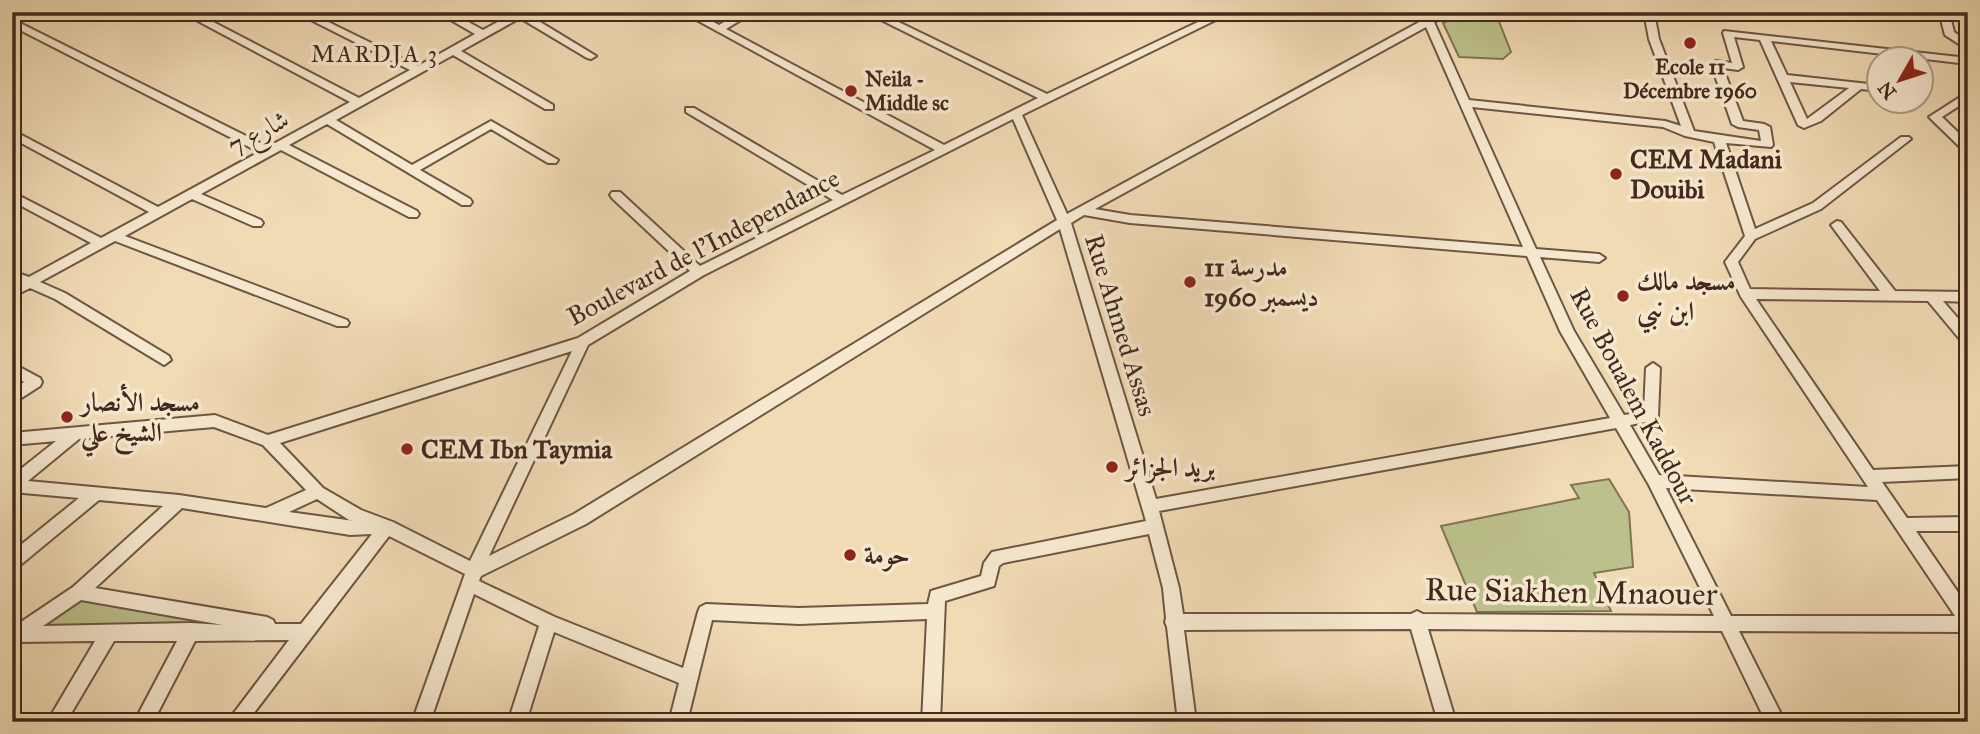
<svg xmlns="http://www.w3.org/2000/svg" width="1980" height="734" font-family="'IM FELL Great Primer',Amiri,serif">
	<rect width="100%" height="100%" fill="#f1dbb5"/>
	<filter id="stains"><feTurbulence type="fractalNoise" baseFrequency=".00286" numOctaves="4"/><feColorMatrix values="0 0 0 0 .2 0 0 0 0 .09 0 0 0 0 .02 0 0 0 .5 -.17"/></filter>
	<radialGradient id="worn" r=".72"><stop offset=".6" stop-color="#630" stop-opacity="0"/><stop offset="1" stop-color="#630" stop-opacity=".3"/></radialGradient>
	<g fill="#bcc08c" stroke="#807454" stroke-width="2">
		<path d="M 1467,12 L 1496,14 L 1511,52 L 1503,59 L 1459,57 L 1443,23 Z"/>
		<path d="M 1609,479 L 1629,512 L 1633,567 L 1594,573 L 1611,611 L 1477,612 L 1441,526 L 1579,498 L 1571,485 Z"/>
		<path d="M 77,600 L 224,623 L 157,627 L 47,625 Z"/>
	</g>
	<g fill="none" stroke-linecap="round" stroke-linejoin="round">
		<defs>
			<g id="minor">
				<path d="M 181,12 L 194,12 L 359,98 L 410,70 L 295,12 L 308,12 L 418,66 L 475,34 L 437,12 L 450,12 L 483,30 L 516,12 L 529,12 L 527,14 L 596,56 L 591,59 L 587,58 L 520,18 L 461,51 L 553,105 L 553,109 L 545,109 L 453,55 L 336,120 L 412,165 L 491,121 L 558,160 L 556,163 L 548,163 L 491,129 L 420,170 L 470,199 L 472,202 L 470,205 L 462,205 L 327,124 L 289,145 L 417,211 L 419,214 L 417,217 L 409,217 L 281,150 L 201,194 L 261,220 L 263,223 L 261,226 L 253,226 L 192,199 L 125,236 L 347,320 L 349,323 L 347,326 L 337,326 L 115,241 L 40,282 L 65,293 L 169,356 L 171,360 L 164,365 L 55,299 L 30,288 L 12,297 L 12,286 L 18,283 L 12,280 L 12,271 L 29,277 L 91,243 L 12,201 L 12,192 L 101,238 L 149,212 L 12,138 L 12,130 L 158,207 L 259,152 L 12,26 L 12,19 L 268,147 L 350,102 Z"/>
				<path d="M 682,12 L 695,12 L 719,25 L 741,12 L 754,12 L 726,29 L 944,145 L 1038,98 L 865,12 L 878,12 L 1047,94 L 1219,12 L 1232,12 L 1022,115 L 1067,214 L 1423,20 L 1419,12 L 1429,12 L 1431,16 L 1437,12 L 1450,12 L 1434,22 L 1469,100 L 1665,121 L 1681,126 L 1649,39 L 1644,12 L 1654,12 L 1659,39 L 1694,131 L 1761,141 L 1759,130 L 1738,127 L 1732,124 L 1711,64 L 1716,61 L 1732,63 L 1723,33 L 1724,31 L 1968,58 L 1968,64 L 1771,41 L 1787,75 L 1878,85 L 1878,91 L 1861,89 L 1821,121 L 1804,128 L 1798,125 L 1760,40 L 1734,37 L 1743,67 L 1738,70 L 1723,68 L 1743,121 L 1764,124 L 1770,127 L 1773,145 L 1771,147 L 1726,143 L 1755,229 L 1813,203 L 1901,137 L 1909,137 L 1911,139 L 1821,209 L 1755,239 L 1738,262 L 1750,289 L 1880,291 L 1831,225 L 1837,221 L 1841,222 L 1895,291 L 1968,292 L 1968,302 L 1943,301 L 1968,330 L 1968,344 L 1963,343 L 1928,301 L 1756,299 L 1873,470 L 1968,466 L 1968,478 L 1882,482 L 1907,518 L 1968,517 L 1968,531 L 1916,531 L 1968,607 L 1968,632 L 1739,631 L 1785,722 L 1766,722 L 1722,631 L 1428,629 L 1456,722 L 1438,722 L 1411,629 L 1184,630 L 1196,722 L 1178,722 L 1167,627 L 1165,622 L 1166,618 L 1163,588 L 1149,534 L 1003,563 L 999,566 L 994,586 L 945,601 L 940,722 L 922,722 L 927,619 L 799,624 L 712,620 L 687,722 L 669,722 L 679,683 L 554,632 L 526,722 L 508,722 L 539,626 L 474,594 L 430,722 L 412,722 L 465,574 L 389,536 L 247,722 L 227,722 L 289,640 L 195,641 L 153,722 L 134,722 L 177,641 L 114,641 L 66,722 L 47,722 L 95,641 L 18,642 L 12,640 L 12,622 L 18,624 L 73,587 L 163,506 L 99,500 L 18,567 L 12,569 L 12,552 L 79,498 L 12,492 L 12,476 L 56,441 L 12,445 L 12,433 L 215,415 L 268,435 L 578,338 L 690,271 L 612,198 L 610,195 L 612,192 L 620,192 L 700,266 L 833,200 L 686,112 L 686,108 L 694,108 L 842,195 L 935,150 ZM 1426,27 L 1523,247 L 1130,215 L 1095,209 ZM 1790,82 L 1849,88 L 1807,119 ZM 1472,107 L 1663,127 L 1685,136 L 1714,142 L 1745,236 L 1725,262 L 1741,297 L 1868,487 L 1659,475 L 1630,425 L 1656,420 L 1658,416 L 1660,368 L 1653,363 L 1646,368 L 1644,412 L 1624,415 L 1574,331 L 1540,257 L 1599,262 L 1605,258 L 1599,254 L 1536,249 ZM 1013,119 L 1057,220 L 574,514 L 489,556 L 588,345 L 704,275 ZM 1084,215 L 1130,223 L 1527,256 L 1560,331 L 1610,418 L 1156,499 L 1071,223 ZM 1060,229 L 1146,521 L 992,552 L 984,563 L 981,576 L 931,591 L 928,604 L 799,608 L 706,604 L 700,607 L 698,612 L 683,668 L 555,617 L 479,581 L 481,576 L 586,524 ZM 572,351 L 470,561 L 393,522 L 361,510 L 323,488 L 280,443 ZM 214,427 L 263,445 L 306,490 L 266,508 L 179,495 L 28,481 L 79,439 ZM 1616,428 L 1649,485 L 1714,616 L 1423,614 L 1417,611 L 1411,614 L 1183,614 L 1179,588 L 1159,511 ZM 1666,488 L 1877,500 L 1955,616 L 1731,616 ZM 317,499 L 349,520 L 354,521 L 289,512 ZM 182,508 L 350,535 L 372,534 L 301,624 L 275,624 L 273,620 L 267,617 L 95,588 ZM 81,600 L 223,625 L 191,623 L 43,626 Z"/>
				<path d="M 1939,12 L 1949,12 L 1954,32 L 1968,42 L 1968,50 L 1945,35 Z"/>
				<path d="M 1968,92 L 1968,100 L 1942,117 L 1968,142 L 1968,152 L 1964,151 L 1929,117 Z"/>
				<path d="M 12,363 L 40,378 L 42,382 L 40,386 L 12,404 L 12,391 L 24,382 L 12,375 Z"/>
			</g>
		</defs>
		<use href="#minor" stroke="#6e5643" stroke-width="4"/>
		<use href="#minor" fill="#f6e8cf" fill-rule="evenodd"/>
	</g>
	<g fill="#8f2418" stroke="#f6e8cf" stroke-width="2.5">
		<circle cx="1690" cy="43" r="7"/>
		<circle cx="851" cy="91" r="7"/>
		<circle cx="1616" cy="174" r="7"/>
		<circle cx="1190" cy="282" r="7"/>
		<circle cx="1623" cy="296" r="7"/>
		<circle cx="67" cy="417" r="7"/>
		<circle cx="407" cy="449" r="7"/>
		<circle cx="1112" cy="467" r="7"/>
		<circle cx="850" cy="555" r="7"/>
	</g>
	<g text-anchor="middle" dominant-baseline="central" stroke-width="7" stroke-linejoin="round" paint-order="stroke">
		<g font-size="21" font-weight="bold" fill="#43291d" stroke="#f6e8cf">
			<text x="1690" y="67">Ecole 11<tspan x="1690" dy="24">Décembre 1960</tspan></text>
			<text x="865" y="79" text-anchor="start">Neila -<tspan x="865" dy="24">Middle sc</tspan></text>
		</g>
		<g font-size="23" letter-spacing="2" fill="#43291d" stroke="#f6e8cf">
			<text x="375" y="54">MARDJA 3</text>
		</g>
		<g font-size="26" fill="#43291d" stroke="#f6e8cf">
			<text transform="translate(258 132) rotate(-28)">شارع 7</text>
			<text transform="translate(703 247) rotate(-28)">Boulevard de l'Independance</text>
			<text transform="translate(1121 325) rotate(73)">Rue Ahmed Assas</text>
			<text transform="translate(1634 396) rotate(62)">Rue Boualem Kaddour</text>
		</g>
		<g font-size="26" font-weight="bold" fill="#43291d" stroke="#f6e8cf" text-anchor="start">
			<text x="1630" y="159">CEM Madani<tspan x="1630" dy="30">Douibi</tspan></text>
			<text x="1204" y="267">مدرسة 11<tspan x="1204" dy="30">ديسمبر 1960</tspan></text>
			<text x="1637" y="281">مسجد مالك<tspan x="1637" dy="30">ابن نبي</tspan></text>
			<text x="81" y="402">مسجد الأنصار<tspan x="81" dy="30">الشيخ علي</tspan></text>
			<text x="421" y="449">CEM Ibn Taymia</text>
			<text x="1126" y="467">بريد الجزائر</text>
			<text x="864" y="555">حومة</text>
		</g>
		<g font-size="32" fill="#43291d" stroke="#f6e8cf">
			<text transform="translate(1571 592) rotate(1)">Rue Siakhen Mnaouer</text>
		</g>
	</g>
	<rect width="1980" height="734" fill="none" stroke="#f1dbb5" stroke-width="42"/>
	<rect x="14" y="14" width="1952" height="706" fill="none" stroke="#43291d" stroke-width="3.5"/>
	<rect x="21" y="21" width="1938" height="692" fill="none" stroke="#43291d" stroke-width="2"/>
	<g transform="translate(1900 80) rotate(231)"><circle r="33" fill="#f6e8cf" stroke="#ae9c88" stroke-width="2"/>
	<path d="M0-5L12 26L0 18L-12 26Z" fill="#8f2418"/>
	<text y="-10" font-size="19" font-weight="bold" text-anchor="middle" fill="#43291d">N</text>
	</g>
	<rect width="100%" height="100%" filter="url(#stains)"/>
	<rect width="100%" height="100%" fill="url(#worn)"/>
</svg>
